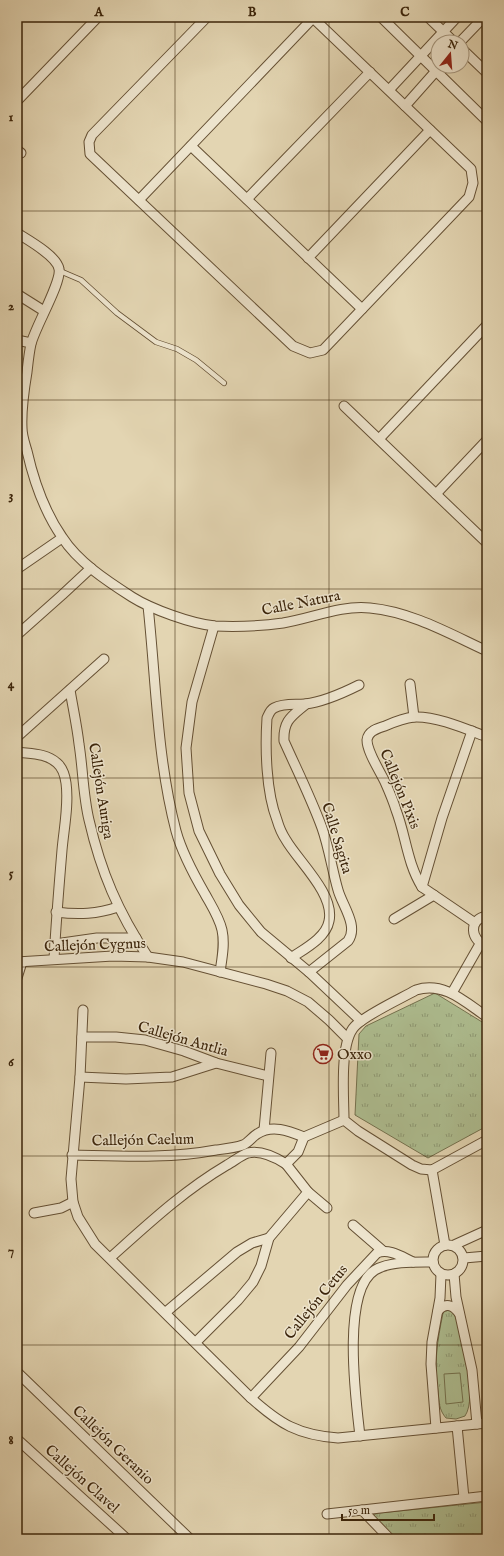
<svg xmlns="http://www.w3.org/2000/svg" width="504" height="1556" font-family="'IM FELL English',serif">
	<defs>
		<pattern id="grass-tufts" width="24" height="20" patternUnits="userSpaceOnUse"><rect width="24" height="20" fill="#aebe91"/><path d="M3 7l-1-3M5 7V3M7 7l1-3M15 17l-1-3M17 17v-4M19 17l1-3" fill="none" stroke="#8f9a75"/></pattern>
	</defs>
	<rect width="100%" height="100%" fill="#e3d5b2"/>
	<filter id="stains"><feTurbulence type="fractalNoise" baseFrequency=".005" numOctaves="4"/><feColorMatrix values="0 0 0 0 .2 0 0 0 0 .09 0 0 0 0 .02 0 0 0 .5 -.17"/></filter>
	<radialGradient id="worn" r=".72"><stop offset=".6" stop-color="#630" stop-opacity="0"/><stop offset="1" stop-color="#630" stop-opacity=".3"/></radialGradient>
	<g fill="url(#grass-tufts)" stroke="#74714e">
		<path d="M 435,993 L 487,1025 L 487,1126 L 428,1158 L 355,1115 L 359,1034 L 366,1026 Z"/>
		<path d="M 450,1310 L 454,1313 C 462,1334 478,1397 465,1416 L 456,1419 L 446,1418 C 439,1410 439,1402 438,1391 C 434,1361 437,1343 443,1313 L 445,1311 Z"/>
		<path d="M 487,1502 L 487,1528 L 476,1539 L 397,1539 L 374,1516 L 375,1514 L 379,1513 Z"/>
	</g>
	<path fill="#aebe91" stroke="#74714e" d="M 460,1373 L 463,1402 L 446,1404 L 444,1374 Z"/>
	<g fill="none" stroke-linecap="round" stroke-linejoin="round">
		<defs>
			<path id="service" d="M 60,271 L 81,280 L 117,313 L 156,342 L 177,349 L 196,360 L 224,383"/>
			<g id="minor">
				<path d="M 207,17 L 92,135 L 89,142 L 90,154 L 293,346 L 310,353 L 323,350 L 469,197 L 473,183 L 471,169 L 312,17"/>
				<path d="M 381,17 L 487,121"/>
				<path d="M 428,17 L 454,42"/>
				<path d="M 460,42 L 484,17"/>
				<path d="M 462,49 L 487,73"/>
				<path d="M 389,90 L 457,17"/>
				<path d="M 17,101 L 98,17"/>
				<path d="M 405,106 L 436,71"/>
				<path d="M 191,146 L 362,309"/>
				<path d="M 17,150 L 21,153"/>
				<path d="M 247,199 L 370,72"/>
				<path d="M 139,200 L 313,18"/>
				<path d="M 17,233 C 28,240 57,256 59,269 C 62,282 35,327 31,344 C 29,353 28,363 27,372 C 24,390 21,409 22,428 C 22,436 25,444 27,451 C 34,482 44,511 62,537 C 78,562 107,581 132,597 C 151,609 192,624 215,626 C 237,627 261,626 283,623 C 313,618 340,605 370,608 C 412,612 450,634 487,651"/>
				<path d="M 308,258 L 430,130"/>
				<path d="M 17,294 L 44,311"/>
				<path d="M 17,340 L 31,343"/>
				<path d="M 344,406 L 487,543"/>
				<path d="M 379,439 L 487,325"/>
				<path d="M 436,494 L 487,440"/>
				<path d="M 17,569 L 62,538"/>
				<path d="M 148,606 C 156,680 157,759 176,831 C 182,853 194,875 205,894 C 211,905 219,917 222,930 C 225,944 222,958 220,972"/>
				<path d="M 214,626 L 192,702 L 186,748 L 189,793 L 199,831 L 220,874 L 239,905 L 261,932 L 309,972 L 361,1021"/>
				<path d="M 17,635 L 62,595 L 91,568"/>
				<path d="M 410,684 L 414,717"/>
				<path d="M 70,690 C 73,708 77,726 79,744 C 83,769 83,795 89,820 C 101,872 118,912 148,957"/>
				<path d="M 306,704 C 292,716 283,720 284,741 C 297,770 311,798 322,828 C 329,848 332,869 338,890 C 342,905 359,926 348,941 L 309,972"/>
				<path d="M 472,731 L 442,818 L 422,887 L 475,923"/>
				<path d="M 17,737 L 104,659"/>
				<path d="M 17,752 C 31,754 46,753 57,763 C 63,768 65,776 66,783 C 69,804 64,828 62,850 C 59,886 56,923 54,959"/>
				<path d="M 422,887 C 407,863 406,836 396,810 C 393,800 389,791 385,782 C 380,771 367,752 367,740 C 368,731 378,728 385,726 C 394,722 404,718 414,717 C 437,716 466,729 487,737"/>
				<path d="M 56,912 C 79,915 97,914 118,907"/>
				<path d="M 487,916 C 468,919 470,941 487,946"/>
				<path d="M 394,919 L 434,895"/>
				<path d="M 55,944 L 97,938 L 136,938"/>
				<path d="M 291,958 C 304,949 326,938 329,921 C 335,894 298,861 286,840 C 282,834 279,827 277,820 C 266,792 265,748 267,718 C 269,714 270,710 274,708 C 284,703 295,705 305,704 C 324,702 343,693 359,685"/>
				<path d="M 17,962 L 113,956 L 148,957 L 183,962 L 266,984 L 287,991 L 308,1002 L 329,1020 L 347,1038"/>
				<path d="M 17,978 L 22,962"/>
				<path d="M 452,993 L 480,944"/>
				<path d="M 83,1010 L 80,1077 L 71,1179 L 73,1202 L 78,1217 L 95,1244 L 251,1398 C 280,1424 298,1435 338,1438 L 487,1423"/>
				<path d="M 487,1017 C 465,1002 444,981 416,990 C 400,999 367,1014 355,1026 C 339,1042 344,1098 344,1120 L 358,1131 L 412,1165 L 421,1169 L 432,1170 L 487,1140"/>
				<path d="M 82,1037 L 116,1037 L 145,1040 L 184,1051 L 216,1063 L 268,1076"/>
				<path d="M 80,1077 L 126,1079 L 172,1077 L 216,1063"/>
				<path d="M 264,1130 L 271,1053"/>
				<path d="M 72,1155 C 120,1156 168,1159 216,1150 C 224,1149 235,1148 243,1145 C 248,1143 252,1137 257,1134 C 272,1124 289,1131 304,1137 L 344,1120"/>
				<path d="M 432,1170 L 445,1245"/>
				<path d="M 308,1192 L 327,1208"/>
				<path d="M 34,1213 L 61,1208 L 73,1202"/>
				<path d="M 353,1225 L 383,1251"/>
				<circle cx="448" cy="1260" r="15"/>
				<path d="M 454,1245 L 487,1230"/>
				<path d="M 110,1258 C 148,1224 183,1191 227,1165 C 233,1162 241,1155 248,1153 C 261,1150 275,1157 286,1164"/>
				<path d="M 464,1258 L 487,1256"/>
				<path d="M 454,1274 L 456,1297 L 472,1370 L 477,1424"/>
				<path d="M 438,1311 C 445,1302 453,1305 459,1313"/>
				<path d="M 166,1312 L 237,1252 L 252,1243 L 269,1238"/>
				<path d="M 196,1342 L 238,1300 L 253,1282 L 261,1266 L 269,1238 L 308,1192 L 286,1164 L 298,1152 L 304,1137"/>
				<path d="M 17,1372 L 190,1539"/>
				<path d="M 251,1398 L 299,1347 L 347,1285 L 377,1253 C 389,1248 402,1257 413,1262"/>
				<path d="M 457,1426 L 464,1498"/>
				<path d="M 436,1428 L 431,1364 L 432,1342 L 440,1298 L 441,1274"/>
				<path d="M 360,1436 C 356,1401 341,1291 375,1270 C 390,1261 417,1262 433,1262"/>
				<path d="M 17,1439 L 127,1539"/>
				<path d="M 362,1510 L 390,1539"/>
				<path d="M 327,1514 L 487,1496"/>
				<path d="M 486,1539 L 487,1538"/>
			</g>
		</defs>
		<use href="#service" stroke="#655034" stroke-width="6"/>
		<use href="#minor" stroke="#655034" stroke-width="11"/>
		<use href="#service" stroke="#ede4cd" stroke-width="4.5"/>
		<use href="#minor" stroke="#ede4cd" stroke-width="9"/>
	</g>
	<path fill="none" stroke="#3b240a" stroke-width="1" stroke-opacity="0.55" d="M 175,17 L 175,1539M 329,17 L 329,1539M 17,211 L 487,211M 17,400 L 487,400M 17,589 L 487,589M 17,778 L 487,778M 17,967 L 487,967M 17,1156 L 487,1156M 17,1345 L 487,1345"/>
	<defs>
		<symbol id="supermarket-ring" viewBox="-11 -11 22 22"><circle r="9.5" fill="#ede4cd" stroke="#8f2418" stroke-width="1.5"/><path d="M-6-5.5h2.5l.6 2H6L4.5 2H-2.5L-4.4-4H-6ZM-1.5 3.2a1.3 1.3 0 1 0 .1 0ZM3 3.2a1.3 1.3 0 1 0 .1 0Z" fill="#8f2418"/></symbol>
	</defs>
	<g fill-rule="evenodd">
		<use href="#supermarket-ring" x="312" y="1043" width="22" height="22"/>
	</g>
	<g text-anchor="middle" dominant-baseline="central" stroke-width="3" stroke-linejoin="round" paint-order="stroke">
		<g font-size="15" fill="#3b240a" stroke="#ede4cd">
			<text transform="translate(301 603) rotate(-11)">Calle Natura</text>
			<text transform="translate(400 789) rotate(68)">Callejón Pixis</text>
			<text transform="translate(101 791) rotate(81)">Callejón Auriga</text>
			<text transform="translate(337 838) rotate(73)">Calle Sagita</text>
			<text transform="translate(95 945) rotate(-2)">Callejón Cygnus</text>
			<text transform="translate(183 1039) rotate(16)">Callejón Antlia</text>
			<text transform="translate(143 1140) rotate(-1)">Callejón Caelum</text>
			<text transform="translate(316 1302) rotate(-51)">Callejón Cetus</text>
			<text transform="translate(113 1445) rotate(44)">Callejón Geranio</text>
			<text transform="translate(82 1479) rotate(42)">Callejón Clavel</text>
		</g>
		<g font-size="15" fill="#3b240a" stroke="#ede4cd" text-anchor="start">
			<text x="337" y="1054">Oxxo</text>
		</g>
	</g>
	<rect width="504" height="1556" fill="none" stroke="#e3d5b2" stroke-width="44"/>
	<g transform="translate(450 54) rotate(17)"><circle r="19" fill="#ede4cd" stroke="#a6977f"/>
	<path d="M0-3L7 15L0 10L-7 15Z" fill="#8f2418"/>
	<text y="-6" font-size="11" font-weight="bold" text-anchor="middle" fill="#3b240a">N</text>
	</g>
	<path d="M342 1514v6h92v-6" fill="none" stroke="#3b240a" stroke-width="2"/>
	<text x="348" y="1514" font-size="12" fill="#3b240a" stroke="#ede4cd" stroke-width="3" paint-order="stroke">50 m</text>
	<rect x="22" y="22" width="460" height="1512" fill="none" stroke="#3b240a" stroke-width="1.5"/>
	<g font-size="13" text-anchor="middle" font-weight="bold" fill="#3b240a">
		<text x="99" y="16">A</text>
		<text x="252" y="16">B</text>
		<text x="405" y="16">C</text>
		<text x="11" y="121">1</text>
		<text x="11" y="310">2</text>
		<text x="11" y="499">3</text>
		<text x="11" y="688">4</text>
		<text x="11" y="877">5</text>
		<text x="11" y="1066">6</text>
		<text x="11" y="1255">7</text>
		<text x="11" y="1444">8</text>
	</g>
	<rect width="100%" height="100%" filter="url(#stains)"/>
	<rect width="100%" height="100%" fill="url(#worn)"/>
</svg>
